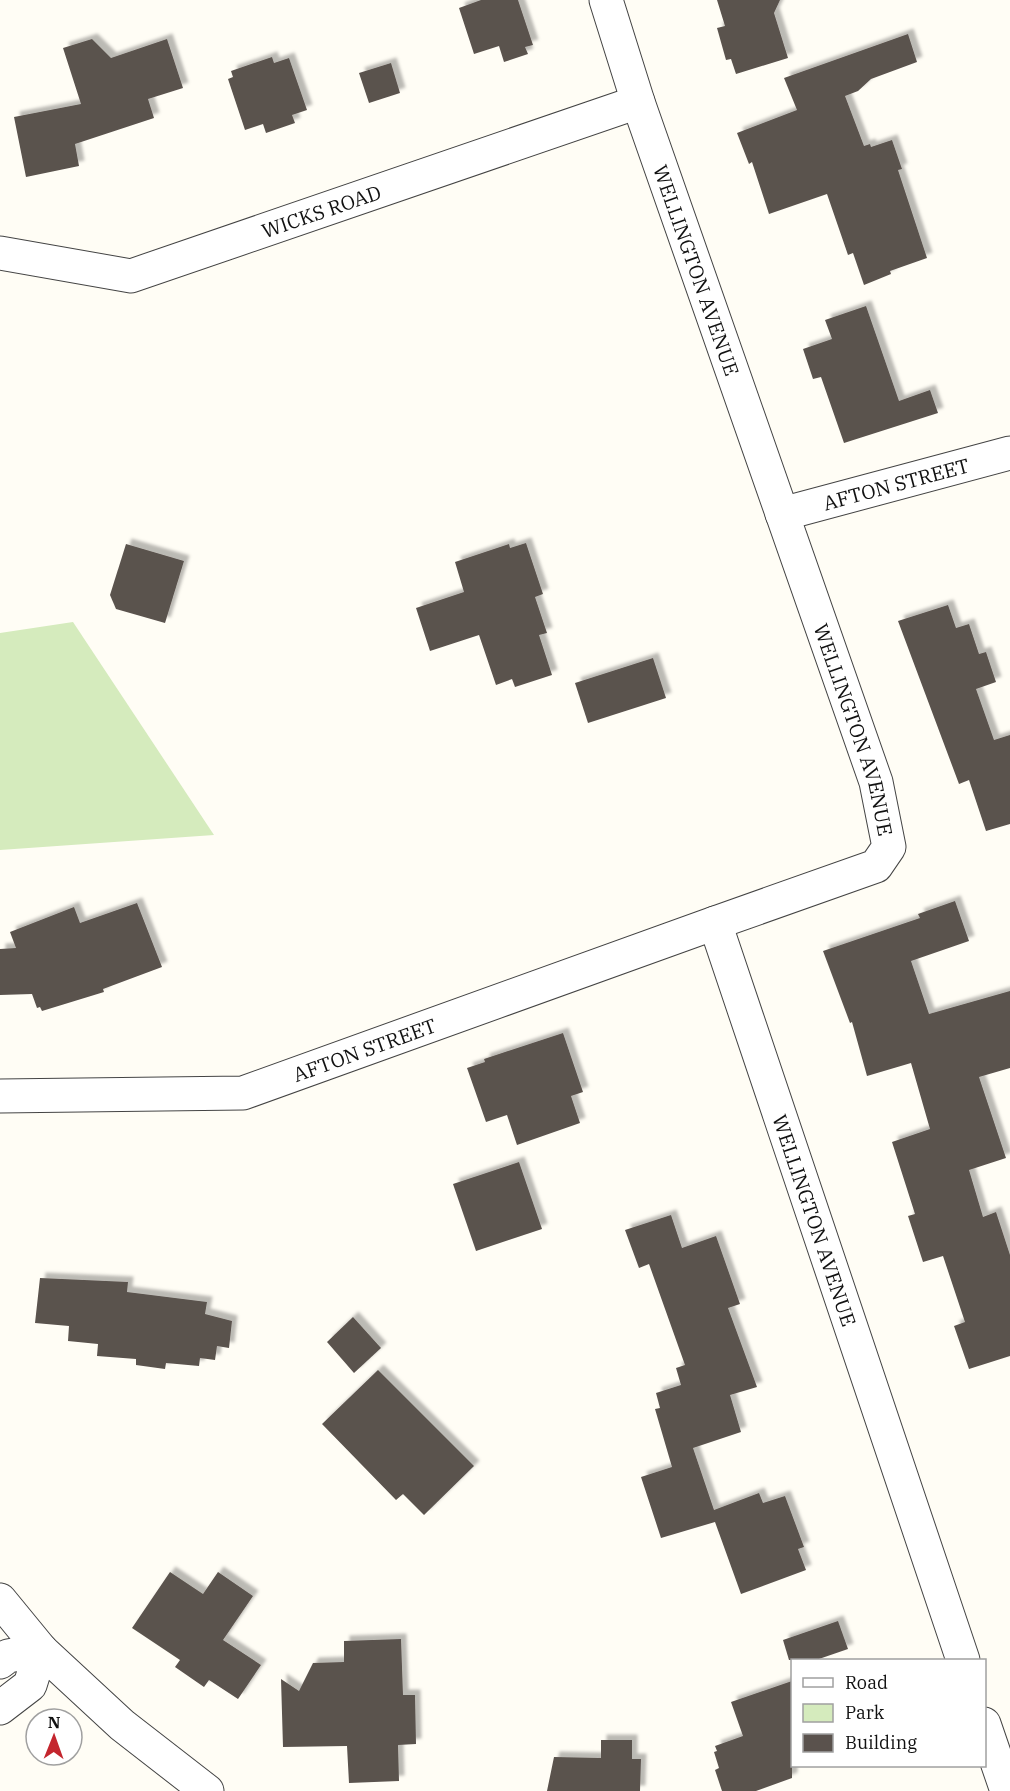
<svg xmlns="http://www.w3.org/2000/svg" width="1010" height="1791" font-family="'IBM Plex Serif',serif">
	<defs>
		<filter id="shadow"><feDropShadow dx="5.5" dy="-5.5" stdDeviation="1.5" flood-color="#0004"/></filter>
	</defs>
	<rect width="100%" height="100%" fill="#fffdf5"/>
	<path fill="#d5ebbd" d="M 73,622 L 214,835 L 0,850 L 0,633 Z"/>
	<g fill="#5a524d" filter="url(#shadow)">
		<path d="M 481,0 L 518,0 L 533,45 L 525,47 L 528,54 L 504,62 L 499,46 L 474,54 L 459,8 Z"/>
		<path d="M 717,0 L 780,0 L 774,13 L 788,58 L 736,74 L 731,59 L 726,60 L 717,28 L 725,26 Z"/>
		<path d="M 908,34 L 917,62 L 871,79 L 858,91 L 845,96 L 864,146 L 870,144 L 871,147 L 892,140 L 902,169 L 898,170 L 927,258 L 890,271 L 891,274 L 864,285 L 853,253 L 848,255 L 827,194 L 769,214 L 752,162 L 749,164 L 737,133 L 797,110 L 784,78 Z"/>
		<path d="M 92,39 L 111,58 L 167,39 L 183,88 L 148,99 L 154,118 L 75,144 L 79,166 L 26,177 L 14,117 L 81,104 L 63,48 Z"/>
		<path d="M 272,57 L 274,63 L 289,58 L 307,110 L 292,115 L 295,123 L 266,133 L 263,124 L 245,130 L 228,79 L 233,77 L 231,71 Z"/>
		<path d="M 391,63 L 400,93 L 369,103 L 359,73 Z"/>
		<path d="M 866,306 L 899,401 L 930,390 L 938,413 L 844,443 L 821,377 L 813,379 L 803,349 L 832,339 L 825,320 Z"/>
		<path d="M 526,543 L 543,594 L 535,597 L 547,633 L 539,635 L 552,675 L 515,687 L 512,679 L 496,685 L 479,635 L 430,651 L 416,608 L 464,592 L 455,562 L 509,544 L 510,548 Z"/>
		<path d="M 126,544 L 184,561 L 165,623 L 116,609 L 110,595 Z"/>
		<path d="M 948,605 L 956,628 L 969,624 L 979,654 L 986,652 L 996,682 L 976,689 L 994,740 L 1010,735 L 1010,824 L 986,831 L 969,780 L 959,784 L 898,621 Z"/>
		<path d="M 653,658 L 666,698 L 588,723 L 575,683 Z"/>
		<path d="M 955,901 L 969,941 L 911,961 L 929,1014 L 1010,991 L 1010,1068 L 979,1077 L 1006,1158 L 969,1170 L 983,1217 L 996,1212 L 1010,1255 L 1010,1356 L 969,1369 L 954,1326 L 965,1322 L 943,1256 L 923,1262 L 908,1216 L 915,1214 L 892,1142 L 930,1129 L 911,1063 L 867,1076 L 852,1022 L 850,1023 L 823,951 L 920,918 L 918,914 Z"/>
		<path d="M 137,903 L 162,967 L 103,989 L 104,992 L 42,1011 L 40,1007 L 37,1008 L 32,994 L 0,995 L 0,949 L 16,948 L 10,932 L 74,907 L 80,923 Z"/>
		<path d="M 563,1033 L 583,1092 L 571,1096 L 580,1123 L 517,1145 L 507,1115 L 486,1122 L 467,1068 L 485,1062 L 484,1059 Z"/>
		<path d="M 519,1162 L 542,1229 L 476,1251 L 453,1184 Z"/>
		<path d="M 671,1215 L 682,1248 L 716,1236 L 740,1304 L 728,1308 L 757,1387 L 730,1395 L 741,1432 L 693,1448 L 714,1510 L 759,1493 L 763,1503 L 785,1496 L 804,1547 L 798,1549 L 806,1570 L 741,1594 L 715,1522 L 661,1538 L 641,1477 L 672,1467 L 655,1409 L 660,1408 L 656,1393 L 681,1385 L 676,1368 L 685,1365 L 649,1264 L 639,1268 L 625,1230 Z"/>
		<path d="M 40,1278 L 128,1282 L 127,1292 L 207,1302 L 205,1314 L 232,1321 L 229,1348 L 217,1346 L 215,1360 L 200,1358 L 199,1366 L 166,1363 L 165,1369 L 136,1365 L 136,1359 L 97,1356 L 98,1344 L 68,1341 L 69,1326 L 35,1323 Z"/>
		<path d="M 353,1317 L 381,1348 L 354,1373 L 327,1342 Z"/>
		<path d="M 378,1370 L 474,1466 L 424,1515 L 403,1494 L 396,1500 L 322,1424 Z"/>
		<path d="M 170,1572 L 203,1594 L 218,1572 L 253,1596 L 223,1640 L 261,1665 L 238,1699 L 209,1680 L 204,1687 L 175,1667 L 180,1660 L 132,1628 Z"/>
		<path d="M 838,1621 L 848,1649 L 816,1660 L 789,1660 L 783,1640 Z"/>
		<path d="M 401,1639 L 403,1695 L 415,1695 L 416,1744 L 398,1745 L 399,1781 L 349,1783 L 347,1746 L 283,1747 L 281,1679 L 299,1691 L 313,1663 L 344,1662 L 344,1641 Z"/>
		<path d="M 792,1681 L 792,1778 L 756,1791 L 722,1791 L 715,1770 L 719,1768 L 714,1752 L 717,1751 L 715,1746 L 743,1736 L 731,1702 Z"/>
		<path d="M 601,1740 L 632,1740 L 632,1759 L 641,1759 L 640,1791 L 547,1791 L 554,1757 L 601,1758 Z"/>
	</g>
	<g fill="none" stroke-linecap="round" stroke-linejoin="round">
		<defs>
			<g id="minor">
				<path id="s1" d="M 606,0 L 638,102 L 876,782 L 889,847 L 876,866 L 715,923 L 963,1660"/>
				<path id="s2" d="M 0,253 L 131,276 L 638,102"/>
				<path id="s3" d="M 782,514 L 1010,453"/>
				<path id="s4" d="M 0,1096 L 243,1093 L 715,923"/>
				<path d="M 0,1600 L 41,1650 L 122,1725 L 207,1791"/>
				<path d="M 0,1662 L 8,1656 L 41,1650 L 30,1685 L 0,1708"/>
				<path d="M 984,1724 L 1007,1791"/>
			</g>
		</defs>
		<use href="#minor" stroke="#444" stroke-width="35"/>
		<use href="#minor" stroke="#fff" stroke-width="33"/>
	</g>
	<g text-anchor="middle" dominant-baseline="central" stroke-width="6" stroke-linejoin="round" paint-order="stroke">
		<g font-size="20" fill="#111" stroke="#fff">
			<text stroke="none"><textPath href="#s2" startOffset="334">WICKS ROAD</textPath></text>
			<text stroke="none"><textPath href="#s1" startOffset="285">WELLINGTON AVENUE</textPath></text>
			<text stroke="none"><textPath href="#s3" startOffset="118">AFTON STREET</textPath></text>
			<text stroke="none"><textPath href="#s1" startOffset="771">WELLINGTON AVENUE</textPath></text>
			<text stroke="none"><textPath href="#s4" startOffset="372">AFTON STREET</textPath></text>
			<text stroke="none"><textPath href="#s1" startOffset="1401">WELLINGTON AVENUE</textPath></text>
		</g>
	</g>
	<rect x="791" y="1659" width="195" height="108" fill="#ffffff" stroke="#a0a0a0" stroke-width="1.5"/>
	<rect x="803" y="1678" width="30" height="9" fill="#ffffff" stroke="#a0a0a0" stroke-width="1.5"/>
	<text x="845" y="1689" font-size="18" fill="#111111">Road</text>
	<rect x="803" y="1704" width="30" height="18" fill="#d5ebbd" stroke="#a0a0a0" stroke-width="1.5"/>
	<text x="845" y="1719" font-size="18" fill="#111111">Park</text>
	<rect x="803" y="1734" width="30" height="18" fill="#5a524d" stroke="#a0a0a0" stroke-width="1.5"/>
	<text x="845" y="1749" font-size="18" fill="#111111">Building</text>
	<g transform="translate(54 1737) rotate(1)"><circle r="28" fill="#ffffff" stroke="#a0a0a0" stroke-width="1.5"/>
	<path d="M0-4.5L10 22L0 15L-10 22Z" fill="#c4262e"/>
	<text y="-9" font-size="16" font-weight="bold" text-anchor="middle" fill="#111111">N</text>
	</g>
</svg>
